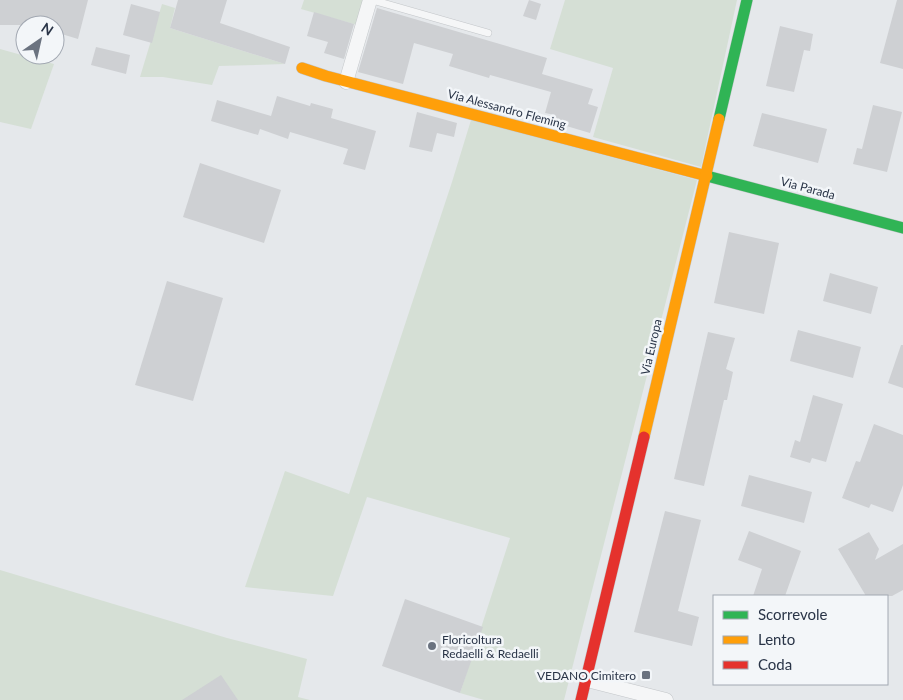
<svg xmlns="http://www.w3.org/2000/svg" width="903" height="700" font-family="Lato,sans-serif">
	<rect width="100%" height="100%" fill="#e5e8eb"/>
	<g fill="#d5dfd5">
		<path d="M 304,0 L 364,0 L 357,25 L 301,9 Z"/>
		<path d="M 565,0 L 737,0 L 701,167 L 593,137 L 613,68 L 550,49 Z"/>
		<path d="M 162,4 L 175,8 L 170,28 L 285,64 L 219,66 L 212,85 L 163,77 L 140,77 Z"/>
		<path d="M 0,49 L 54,64 L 31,129 L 0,122 Z"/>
		<path d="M 471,120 L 697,180 L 564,700 L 484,700 L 460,693 L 510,538 L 367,497 L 333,596 L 245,587 L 285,471 L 349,494 L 452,182 Z"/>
		<path d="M 0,570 L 227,638 L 307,659 L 298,697 L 310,700 L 0,700 Z"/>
	</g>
	<g fill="#ced0d3">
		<path d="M 0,0 L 88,0 L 78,39 L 55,32 L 55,25 L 0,25 Z"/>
		<path d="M 178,0 L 227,0 L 220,23 L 290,47 L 285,64 L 170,28 Z"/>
		<path d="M 529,0 L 541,4 L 536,20 L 523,16 Z"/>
		<path d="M 897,0 L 903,0 L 903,69 L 880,63 Z"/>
		<path d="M 131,4 L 160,12 L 152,43 L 123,35 Z"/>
		<path d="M 377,8 L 547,58 L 542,74 L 593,89 L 588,104 L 598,107 L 590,133 L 553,122 L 555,115 L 545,113 L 551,92 L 490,75 L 489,78 L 449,66 L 453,54 L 414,43 L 403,84 L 358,72 Z"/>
		<path d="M 314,12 L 354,24 L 344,59 L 324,53 L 328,42 L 307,36 Z"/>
		<path d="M 780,26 L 813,34 L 810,51 L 804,50 L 794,92 L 766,86 Z"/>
		<path d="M 96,47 L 130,55 L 126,74 L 91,65 Z"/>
		<path d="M 277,96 L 310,106 L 311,103 L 333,109 L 331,118 L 376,131 L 365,170 L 343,164 L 348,149 L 290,132 L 288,139 L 260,129 L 258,135 L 211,121 L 217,100 L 271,116 Z"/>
		<path d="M 873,105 L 902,112 L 887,172 L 853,164 L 857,148 L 862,149 Z"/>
		<path d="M 417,112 L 457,123 L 454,137 L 437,133 L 432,152 L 409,147 Z"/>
		<path d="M 762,113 L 827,129 L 818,163 L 753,146 Z"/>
		<path d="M 200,163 L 281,190 L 264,243 L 183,217 Z"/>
		<path d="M 729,232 L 779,243 L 764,314 L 714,303 Z"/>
		<path d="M 830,273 L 878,287 L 871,314 L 823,301 Z"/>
		<path d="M 167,281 L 223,298 L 193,401 L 135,385 Z"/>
		<path d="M 798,330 L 861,347 L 853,378 L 790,361 Z"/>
		<path d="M 708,332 L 735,338 L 726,369 L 733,372 L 727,400 L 724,400 L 704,486 L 674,479 Z"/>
		<path d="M 901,345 L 903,345 L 903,388 L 888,383 Z"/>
		<path d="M 813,395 L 843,404 L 826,462 L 812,458 L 810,463 L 790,457 L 795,440 L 800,442 Z"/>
		<path d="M 874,424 L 903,435 L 903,485 L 893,512 L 871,504 L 869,508 L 842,498 L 856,461 L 860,462 Z"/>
		<path d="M 749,475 L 812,492 L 804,523 L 741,506 Z"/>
		<path d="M 665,511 L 701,520 L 678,611 L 699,617 L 692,646 L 634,632 Z"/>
		<path d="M 749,531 L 801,551 L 785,596 L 753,596 L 762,569 L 738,560 Z"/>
		<path d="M 869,532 L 879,549 L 875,560 L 903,544 L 903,590 L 892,596 L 866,596 L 838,549 Z"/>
		<path d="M 405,599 L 483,627 L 460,693 L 382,666 Z"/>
		<path d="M 221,675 L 238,700 L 182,700 Z"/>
	</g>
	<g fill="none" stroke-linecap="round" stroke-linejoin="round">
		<defs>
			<path id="lane" d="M 372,0 L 488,33"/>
			<g id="street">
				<path d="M 346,82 L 370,0"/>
				<path d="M 587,680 L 666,700"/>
			</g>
			<g id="fast">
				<path d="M 719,119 L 747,0"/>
				<path d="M 707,176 L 903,228"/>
			</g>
			<g id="slow">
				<path d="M 302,68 L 326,76 L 707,176"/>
				<path d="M 644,437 L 719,119"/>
			</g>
			<path id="jam" d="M 581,700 L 644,437"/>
		</defs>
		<use href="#lane" stroke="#c3c6c9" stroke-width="8"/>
		<use href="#street" stroke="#c3c6c9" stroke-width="15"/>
		<use href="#fast" stroke="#c3c6c9" stroke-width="12"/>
		<use href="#slow" stroke="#c3c6c9" stroke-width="12"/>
		<use href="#jam" stroke="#c3c6c9" stroke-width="12"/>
		<use href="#lane" stroke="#f5f6f7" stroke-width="7"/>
		<use href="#street" stroke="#f5f6f7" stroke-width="14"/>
		<use href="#fast" stroke="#30b455" stroke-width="11"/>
		<use href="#slow" stroke="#ff9f0a" stroke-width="11"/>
		<use href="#jam" stroke="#e5322d" stroke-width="11"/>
	</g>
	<g fill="#6b7380" stroke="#f3f6f9" stroke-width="2">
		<circle cx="432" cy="646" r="5"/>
		<rect x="641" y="670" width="10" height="10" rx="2.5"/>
	</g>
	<g text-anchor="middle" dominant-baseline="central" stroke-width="5" stroke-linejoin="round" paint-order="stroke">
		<g font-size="12" fill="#293447" stroke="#f3f6f9">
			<text transform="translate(507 109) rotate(15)">Via Alessandro Fleming</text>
			<text transform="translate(808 188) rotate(15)">Via Parada</text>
			<text transform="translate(651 347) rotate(-77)">Via Europa</text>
		</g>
		<g font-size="12" fill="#293447" stroke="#f3f6f9" text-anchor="start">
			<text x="442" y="639">Floricoltura<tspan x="442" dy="14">Redaelli &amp; Redaelli</tspan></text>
			<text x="636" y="675" text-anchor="end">VEDANO Cimitero</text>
		</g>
	</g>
	<rect x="713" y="595" width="175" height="90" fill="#f3f6f9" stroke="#a2a8b2"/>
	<rect x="723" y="611" width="25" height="8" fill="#30b455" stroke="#a2a8b2"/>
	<text x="758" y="620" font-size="15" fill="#293447">Scorrevole</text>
	<rect x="723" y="636" width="25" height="8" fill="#ff9f0a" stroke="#a2a8b2"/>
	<text x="758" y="645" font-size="15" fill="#293447">Lento</text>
	<rect x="723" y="661" width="25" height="8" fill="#e5322d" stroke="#a2a8b2"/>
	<text x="758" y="670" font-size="15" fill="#293447">Coda</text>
	<g transform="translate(40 40) rotate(34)"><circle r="24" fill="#f3f6f9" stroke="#a2a8b2"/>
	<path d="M0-4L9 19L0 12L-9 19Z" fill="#6b7380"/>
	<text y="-8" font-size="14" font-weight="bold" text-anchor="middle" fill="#293447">N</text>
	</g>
</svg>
